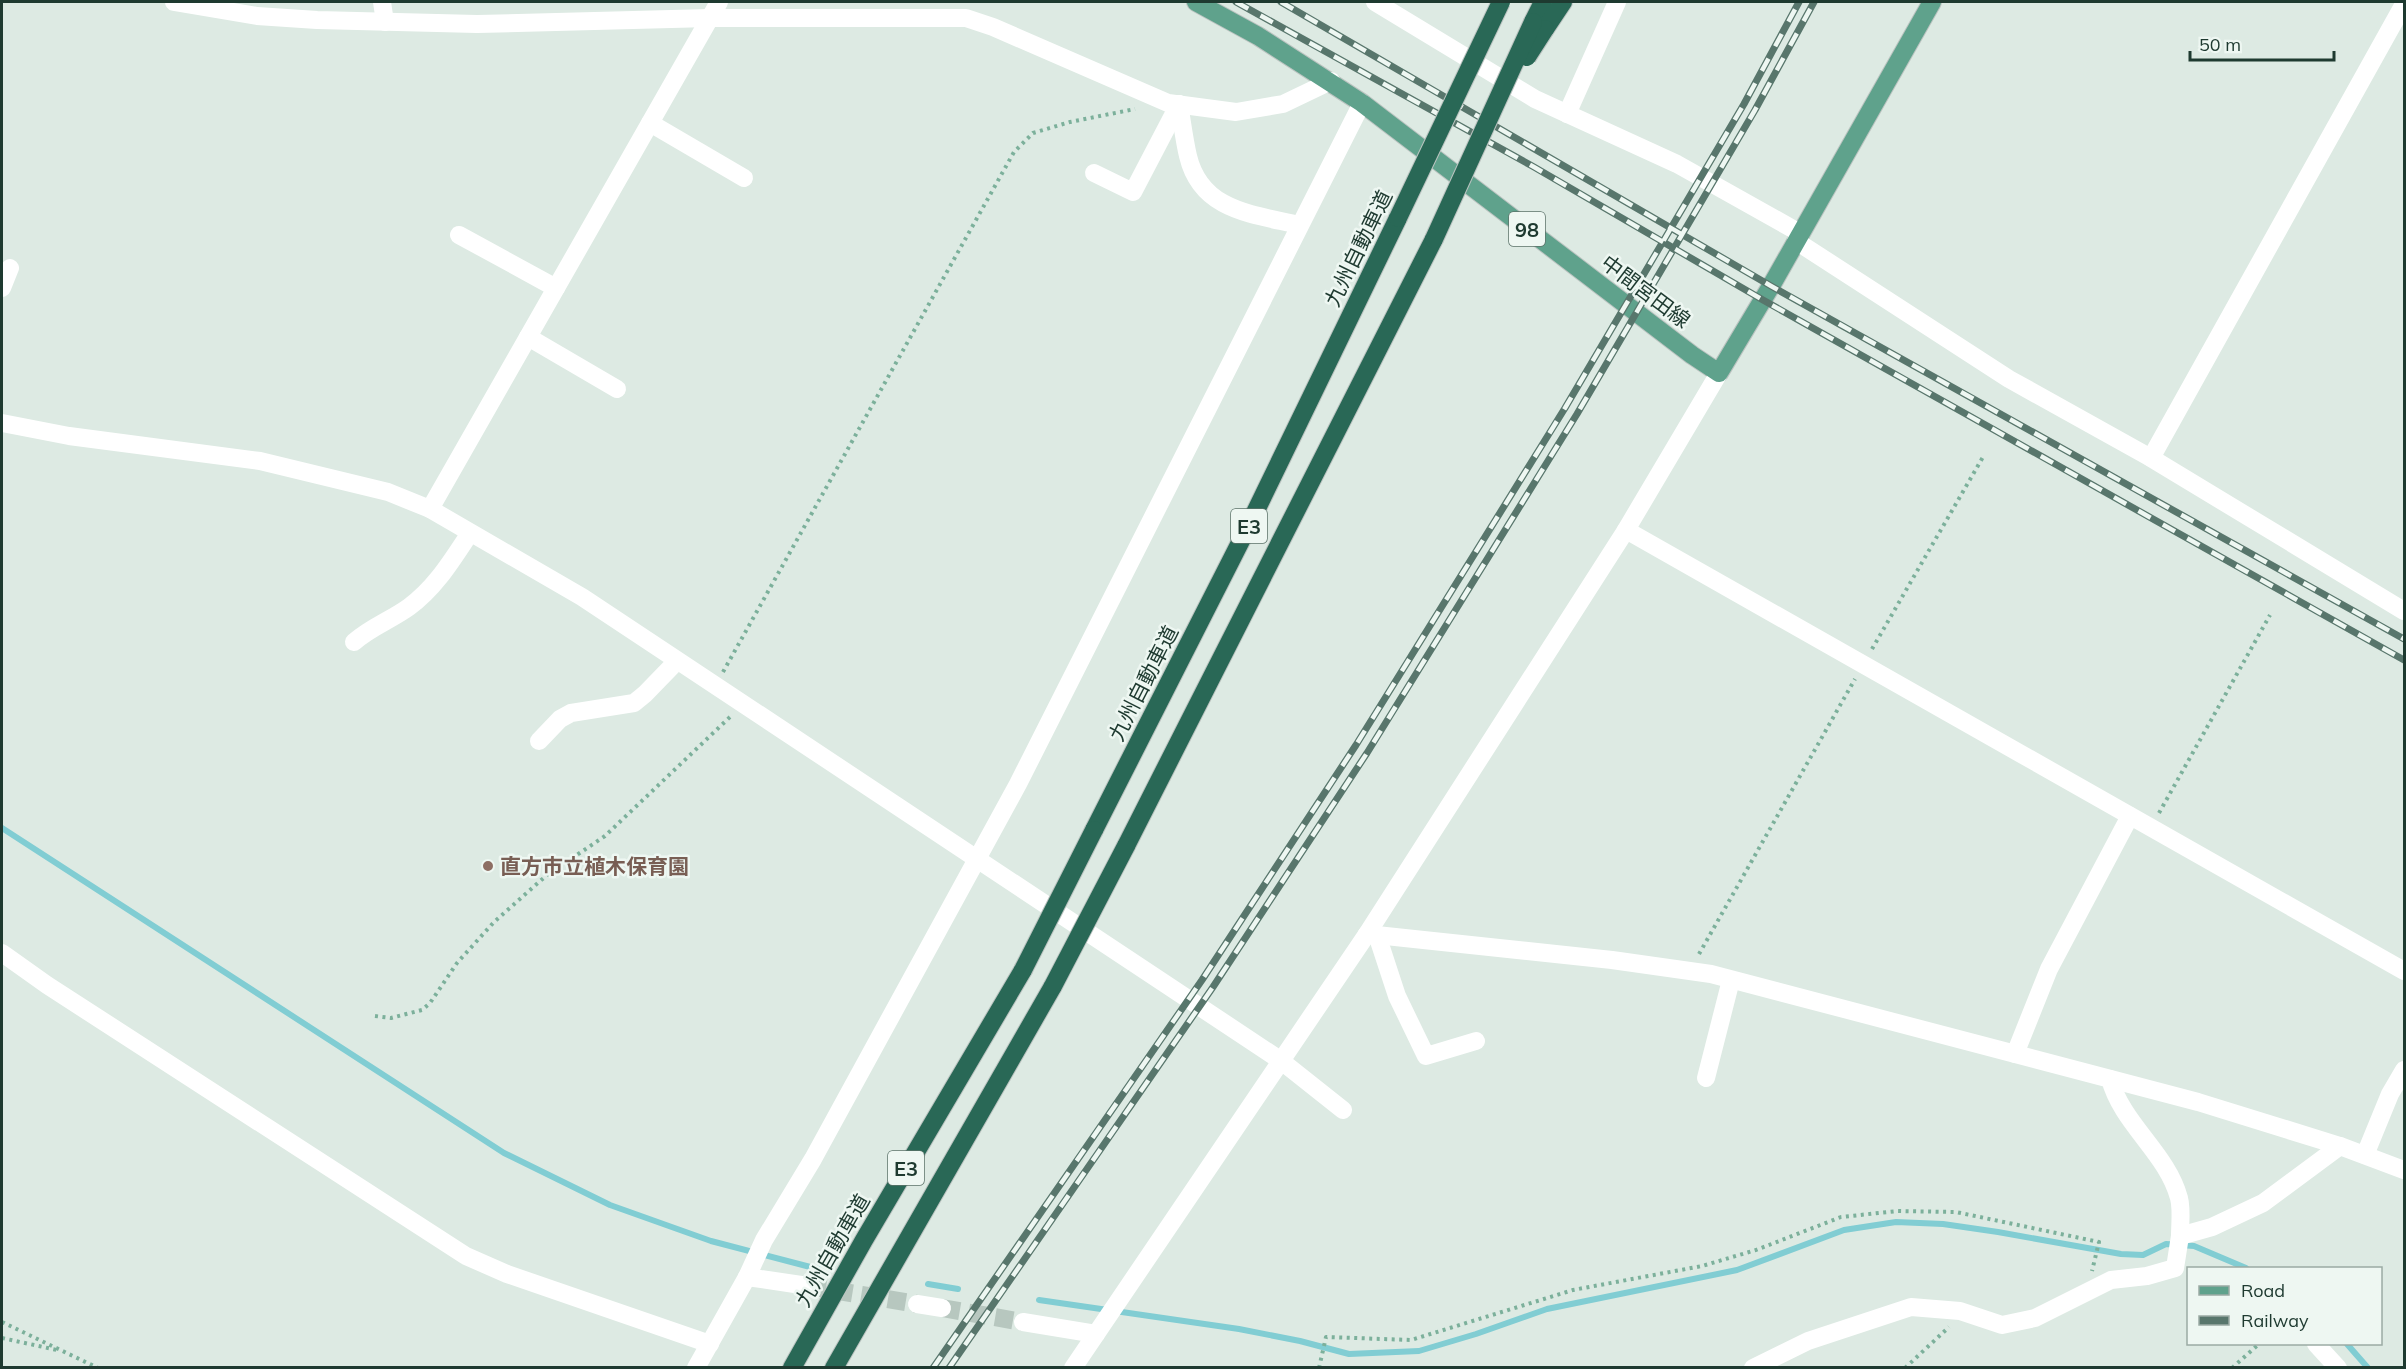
<svg xmlns="http://www.w3.org/2000/svg" width="2406" height="1369" font-family="Mulish,'Noto Sans JP',sans-serif">
	<rect width="100%" height="100%" fill="#ddeae3"/>
	<g fill="none" stroke-linecap="round" stroke-linejoin="round">
		<g stroke="#81cdd3" stroke-width="6">
			<path d="M 2,828 L 504,1153 L 610,1205 L 711,1241 L 818,1269"/>
			<path d="M 928,1284 L 958,1289"/>
			<path d="M 1039,1300 L 1239,1329 L 1300,1341 L 1349,1354 L 1419,1351 L 1476,1334 L 1547,1309 L 1737,1270 L 1844,1230 L 1896,1222 L 1943,1224 L 1998,1232 L 2121,1254 L 2143,1255 L 2166,1244 L 2194,1246 L 2246,1268"/>
			<path d="M 2347,1344 L 2368,1368"/>
		</g>
		<g stroke="#b7c7bf" stroke-width="18" stroke-dasharray="18 9" stroke-linecap="butt">
			<path d="M 808,1286 L 917,1304"/>
			<path d="M 942,1308 L 1023,1322"/>
		</g>
		<defs>
			<path id="major" d="M 1196,2 L 1258,36 L 1362,103 L 1692,355 L 1719,373 L 1771,286 L 1932,2"/>
			<g id="highway">
				<path d="M 1533,22 L 1543,2"/>
				<path d="M 1545,29 L 1563,2"/>
				<path d="M 1094,830 L 1249,525 L 1398,218"/>
				<path d="M 1126,846 L 1434,239"/>
				<path d="M 792,1368 L 864,1240 L 1023,970"/>
				<path d="M 834,1368 L 1053,986"/>
			</g>
		</defs>
		<use href="#major" stroke="#bcc4c1" stroke-width="20"/>
		<use href="#highway" stroke="#bcc4c1" stroke-width="20"/>
		<g stroke="#7cb09b" stroke-width="4" stroke-dasharray="3 4.5" stroke-linecap="butt">
			<path d="M 1872,649 L 1983,457"/>
			<path d="M 723,672 L 1014,152 L 1033,133 L 1070,122 L 1135,109"/>
			<path d="M 2159,813 L 2270,615"/>
			<path d="M 1699,954 L 1855,679"/>
			<path d="M 375,1016 L 391,1018 L 422,1010 L 430,1003 L 457,963 L 494,922 L 547,875 L 605,836 L 731,716"/>
			<path d="M 2,1322 L 98,1368"/>
			<path d="M 2,1338 L 57,1350"/>
			<path d="M 1319,1368 L 1326,1337 L 1411,1340 L 1573,1290 L 1702,1266 L 1756,1250 L 1841,1217 L 1898,1211 L 1956,1212 L 2099,1242 L 2092,1271"/>
			<path d="M 1905,1368 L 1949,1327"/>
			<path d="M 2232,1368 L 2259,1344"/>
		</g>
		<g stroke="#fff" stroke-width="18">
			<path d="M 174,2 L 257,16 L 317,20 L 477,24 L 710,18 L 966,18 L 993,27 L 1168,103 L 1236,112 L 1283,104 L 1331,81"/>
			<path d="M 382,2 L 385,22"/>
			<path d="M 1375,2 L 1535,99 L 1677,164 L 1800,233"/>
			<path d="M 1179,104 C 1182,121 1184,139 1188,156 C 1201,211 1252,214 1299,225"/>
			<path d="M 1567,114 L 1617,2"/>
			<path d="M 650,123 L 744,178"/>
			<path d="M 1094,173 L 1133,192 L 1179,104"/>
			<path d="M 459,235 L 556,288"/>
			<path d="M 1796,241 L 2009,379 L 2151,458 L 2404,611"/>
			<path d="M 2,288 L 10,268"/>
			<path d="M 528,337 L 617,389"/>
			<path d="M 2,423 L 69,436 L 260,461 L 388,492 L 430,509 L 582,597 L 1280,1060 L 1343,1110"/>
			<path d="M 2151,458 L 2404,4"/>
			<path d="M 430,509 L 719,2"/>
			<path d="M 1626,530 L 2404,971"/>
			<path d="M 354,642 C 371,627 391,620 409,607 C 436,587 452,560 470,533"/>
			<path d="M 539,741 L 560,719 L 571,713 L 634,703 L 645,694 L 677,661"/>
			<path d="M 1367,934 L 1612,960 L 1711,974 L 2198,1102 L 2340,1146 L 2404,1170"/>
			<path d="M 1377,935 L 1397,996 L 1426,1056 L 1476,1041"/>
			<path d="M 2,953 L 47,985 L 466,1256 L 507,1274 L 710,1344"/>
			<path d="M 2015,1054 L 2049,969 L 2130,816"/>
			<path d="M 1706,1078 L 1731,980"/>
			<path d="M 2110,1079 C 2122,1124 2167,1153 2179,1198 C 2182,1209 2180,1224 2180,1236"/>
			<path d="M 2365,1155 L 2390,1094 L 2404,1070"/>
			<path d="M 747,1277 L 808,1286"/>
			<path d="M 917,1304 L 942,1308"/>
			<path d="M 1023,1322 L 1096,1334"/>
			<path d="M 2316,1344 L 2338,1368"/>
			<path d="M 696,1368 L 747,1277 L 764,1240 L 813,1159 L 1018,784 L 1362,103"/>
			<path d="M 1073,1368 L 1367,934 L 1626,530 L 1719,373"/>
			<path d="M 1753,1368 L 1808,1341 L 1911,1307 L 1960,1311 L 2002,1325 L 2035,1318 L 2111,1280 L 2147,1276 L 2175,1268 L 2180,1236 L 2212,1227 L 2263,1203 L 2340,1146"/>
		</g>
		<use href="#major" stroke="#5fa28c" stroke-width="18"/>
		<use href="#highway" stroke="#296856" stroke-width="18"/>
		<defs>
			<g id="rail">
				<path d="M 1236,2 L 1534,167 L 1763,300 L 2404,660"/>
				<path d="M 1281,2 L 1771,286 L 2404,639"/>
				<path d="M 933,1368 L 1202,980 L 1356,745 L 1565,408 L 1744,104 L 1799,2"/>
				<path d="M 949,1368 L 1213,987 L 1367,753 L 1577,414 L 1755,110 L 1814,2"/>
			</g>
		</defs>
		<use href="#rail" stroke="#58766c" stroke-width="7"/>
		<use href="#rail" stroke="#eef7f2" stroke-width="4.5" stroke-dasharray="14" stroke-linecap="butt"/>
		<defs>
			<g id="highway-bridge">
				<path d="M 1527,57 L 1545,29"/>
				<path d="M 1398,218 L 1501,2"/>
				<path d="M 1434,239 L 1533,22"/>
				<path d="M 1023,970 L 1094,830"/>
				<path d="M 1053,986 L 1126,846"/>
			</g>
		</defs>
		<use href="#highway-bridge" stroke="#bcc4c1" stroke-width="20" stroke-linecap="butt"/>
		<use href="#highway-bridge" stroke="#296856" stroke-width="18"/>
	</g>
	<circle fill="#8d6e63" stroke="#eef7f2" stroke-width="2" cx="488" cy="866" r="6"/>
	<g text-anchor="middle" dominant-baseline="central" stroke-width="5" stroke-linejoin="round" paint-order="stroke">
		<g fill="#eef7f2" stroke="#5c736a" stroke-width="1.5">
			<rect x="1509" y="212" width="36" height="34" rx="4.5"/>
			<rect x="1231" y="509" width="36" height="34" rx="4.5"/>
			<rect x="888" y="1151" width="36" height="34" rx="4.5"/>
		</g>
		<g font-size="20" font-weight="bold" fill="#1e3a30">
			<text x="1527" y="229">98</text>
			<text x="1249" y="526">E3</text>
			<text x="906" y="1168">E3</text>
		</g>
		<g font-size="21" fill="#1e3a30" stroke="#eef7f2">
			<text transform="translate(1358 248) rotate(-64)">九州自動車道</text>
			<text transform="translate(1646 291) rotate(37)">中間宮田線</text>
			<text transform="translate(1143 683) rotate(-63)">九州自動車道</text>
			<text transform="translate(832 1250) rotate(-60)">九州自動車道</text>
		</g>
		<g font-size="21" font-weight="bold" fill="#785e54" stroke="#eef7f2" text-anchor="start">
			<text x="500" y="866">直方市立植木保育園</text>
		</g>
	</g>
	<rect width="2406" height="1369" fill="none" stroke="#1e3a30" stroke-width="6"/>
	<rect x="2187" y="1267" width="195" height="78" fill="#eef7f2" stroke="#9baba4" stroke-width="1.5"/>
	<rect x="2199" y="1286" width="30" height="9" fill="#5fa28c" stroke="#9baba4" stroke-width="1.5"/>
	<text x="2241" y="1297" font-size="18" fill="#1e3a30">Road</text>
	<rect x="2199" y="1316" width="30" height="9" fill="#58766c" stroke="#9baba4" stroke-width="1.5"/>
	<text x="2241" y="1327" font-size="18" fill="#1e3a30">Railway</text>
	<path d="M2190 51v9h144v-9" fill="none" stroke="#1e3a30" stroke-width="3"/>
	<text x="2199" y="51" font-size="18" fill="#1e3a30" stroke="#eef7f2" stroke-width="4.5" paint-order="stroke">50 m</text>
</svg>
